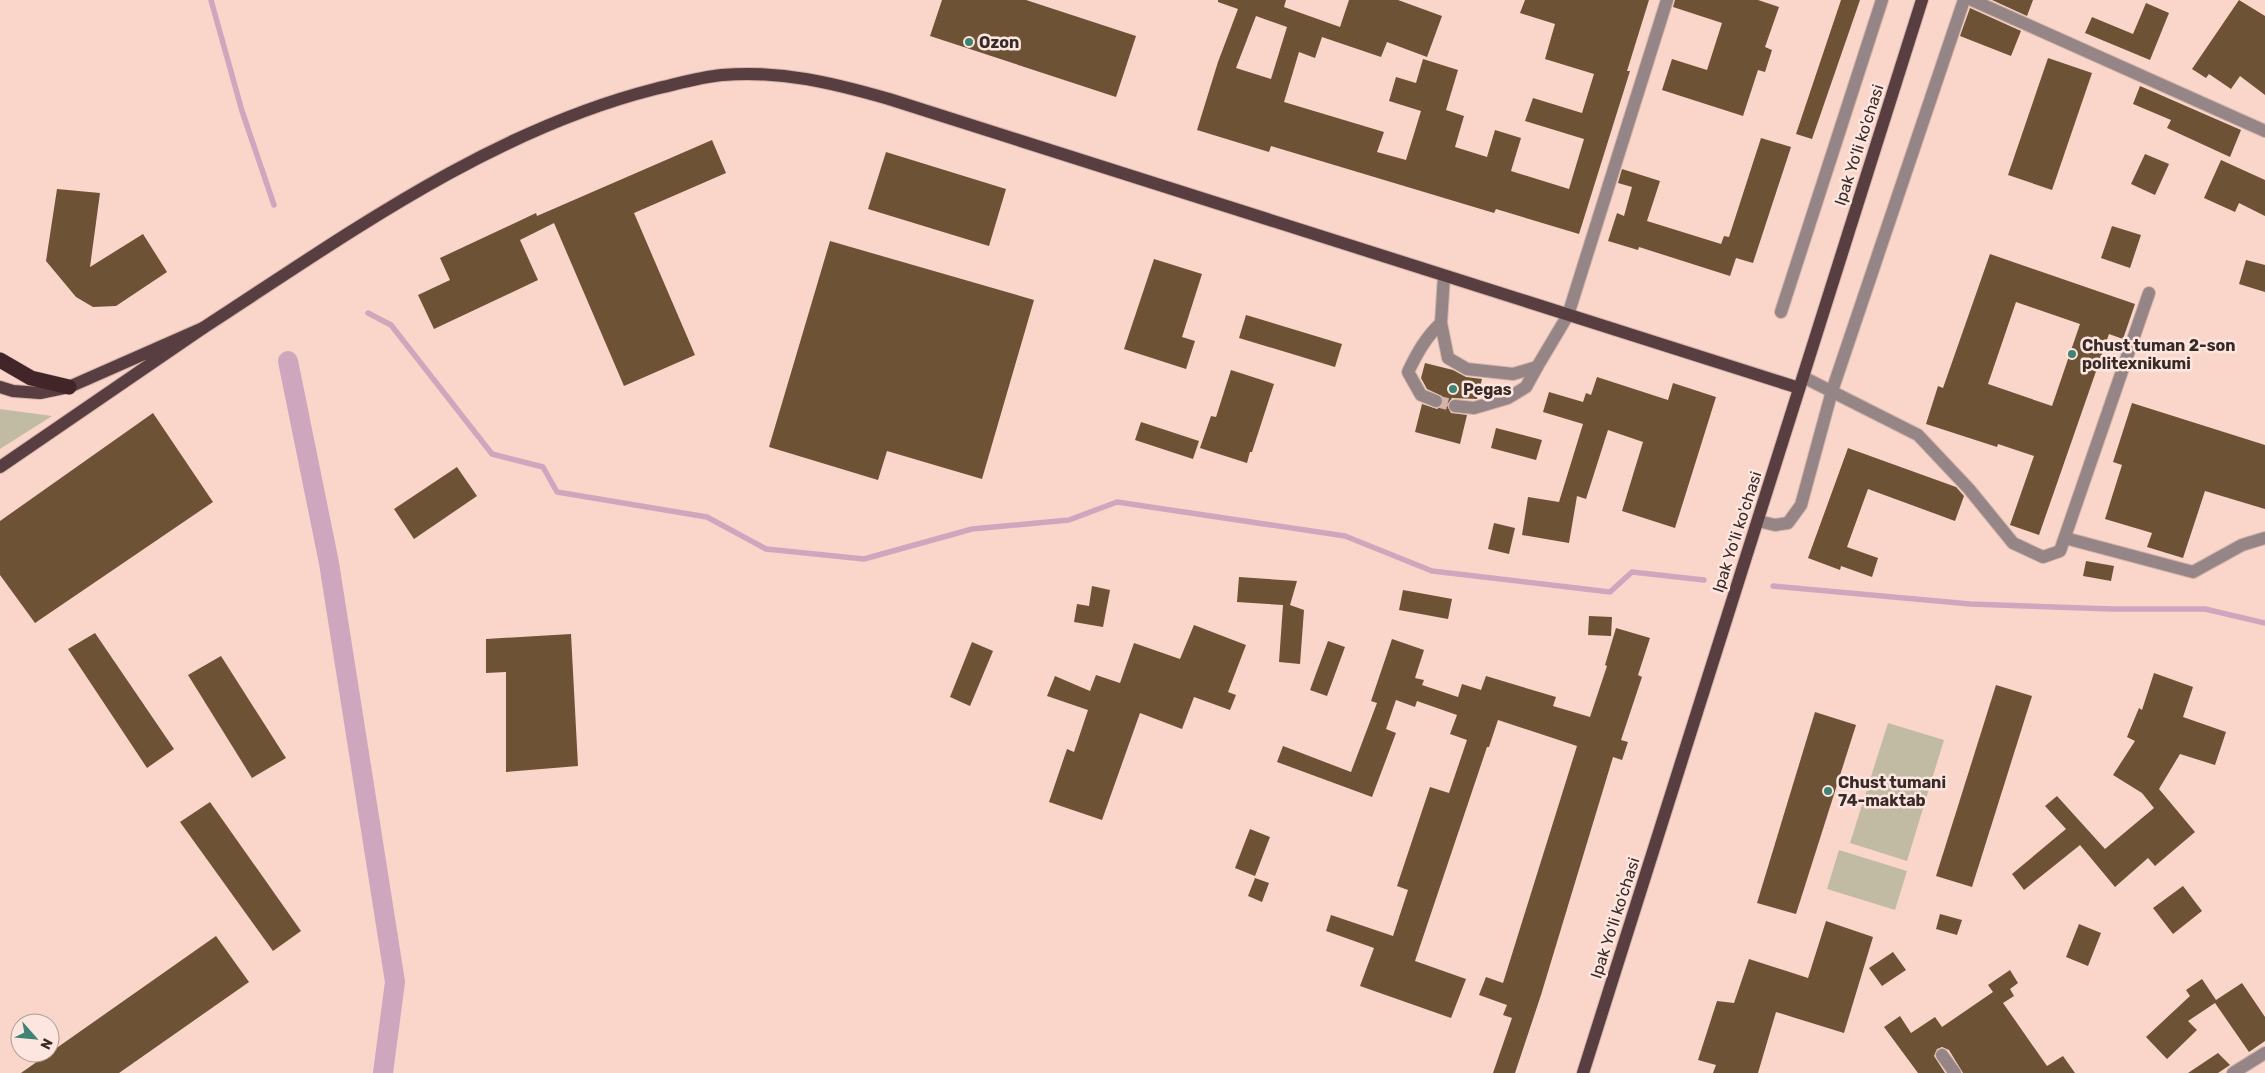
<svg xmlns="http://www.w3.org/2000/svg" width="2265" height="1073" font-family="Rubik,sans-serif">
	<rect width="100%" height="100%" fill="#fad6ca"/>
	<g fill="#c2bba3">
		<path d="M 0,409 L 52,416 L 0,449 Z"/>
		<path d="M 1888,723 L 1944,740 L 1907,861 L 1850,843 Z"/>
		<path d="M 1839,850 L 1907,871 L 1895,910 L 1827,889 Z"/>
	</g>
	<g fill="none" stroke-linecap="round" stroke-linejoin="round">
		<g stroke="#cea7be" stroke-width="5.5">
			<path d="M 211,0 L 242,111 L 274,205"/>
			<path d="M 368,313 L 391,325 L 492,454 L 543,467 L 557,492 L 707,517 L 766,549 L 864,559 L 972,529 L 1069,520 L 1117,502 L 1345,536 L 1432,571 L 1610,592 L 1632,572 L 1704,580"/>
			<path d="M 1773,586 L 1970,604 L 2112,609 L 2205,609 L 2265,623"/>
		</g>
		<path stroke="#cea7be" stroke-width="20" d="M 288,361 L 329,563 L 395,982 L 383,1073"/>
	</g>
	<g fill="#6d5236" fill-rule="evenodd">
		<path d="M 942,0 L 1026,0 L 1136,36 L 1116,97 L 930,36 Z"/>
		<path d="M 1218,0 L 1286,0 L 1284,7 L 1340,27 L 1349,0 L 1398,0 L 1442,16 L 1427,57 L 1387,42 L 1381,57 L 1322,37 L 1315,58 L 1299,52 L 1284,102 L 1384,132 L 1377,152 L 1406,160 L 1421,111 L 1389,101 L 1396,77 L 1416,83 L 1423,59 L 1458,70 L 1446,110 L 1464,116 L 1455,147 L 1487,157 L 1495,130 L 1521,138 L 1511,171 L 1569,189 L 1584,139 L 1525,121 L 1533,98 L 1582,113 L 1594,74 L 1545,59 L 1555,24 L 1520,13 L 1525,0 L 1649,0 L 1627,71 L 1630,71 L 1579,234 L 1496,209 L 1494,213 L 1271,146 L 1269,152 L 1197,130 L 1218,62 L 1238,9 L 1218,2 ZM 1256,16 L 1287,27 L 1271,79 L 1236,68 Z"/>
		<path d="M 1675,0 L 1758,0 L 1779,7 L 1765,47 L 1772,50 L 1765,72 L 1758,70 L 1743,116 L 1662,90 L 1672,59 L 1707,70 L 1722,23 L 1673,7 Z"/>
		<path d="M 1841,0 L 1860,0 L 1812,139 L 1796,134 Z"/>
		<path d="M 1992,0 L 2033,0 L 2027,16 Z"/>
		<path d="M 2239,0 L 2265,16 L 2265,95 L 2240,76 L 2231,89 L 2209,74 L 2206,78 L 2192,69 Z"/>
		<path d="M 2146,3 L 2169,13 L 2150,60 L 2085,33 L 2092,17 L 2133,34 Z"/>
		<path d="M 1970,8 L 2021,31 L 2011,56 L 1960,36 Z"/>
		<path d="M 2048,58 L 2092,73 L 2052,190 L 2008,175 Z"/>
		<path d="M 2140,86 L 2241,130 L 2230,157 L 2167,128 L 2171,120 L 2133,104 Z"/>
		<path d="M 1761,138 L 1791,147 L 1753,263 L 1736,258 L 1730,276 L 1639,247 L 1638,250 L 1608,241 L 1617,213 L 1624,216 L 1632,187 L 1618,183 L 1622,169 L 1660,181 L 1647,221 L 1721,244 L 1724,236 L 1729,237 Z"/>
		<path d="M 712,140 L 726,173 L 634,213 L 695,355 L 624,386 L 554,223 L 520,240 L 538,280 L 434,329 L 418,295 L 450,280 L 440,258 L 536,213 L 537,216 Z"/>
		<path d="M 886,152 L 1006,189 L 989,246 L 868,209 Z"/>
		<path d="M 2145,154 L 2169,164 L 2155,195 L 2131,184 Z"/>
		<path d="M 2221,160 L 2265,180 L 2265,216 L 2239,203 L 2235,212 L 2204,198 Z"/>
		<path d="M 57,189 L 100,193 L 90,267 L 143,234 L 167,272 L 116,306 L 93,307 L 76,297 L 46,261 Z"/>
		<path d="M 2112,226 L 2141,235 L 2130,268 L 2101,258 Z"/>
		<path d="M 830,241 L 1034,300 L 982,479 L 887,451 L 878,480 L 769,447 Z"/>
		<path d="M 1990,254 L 2135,304 L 2123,339 L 2109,334 L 2039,535 L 2010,525 L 2034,456 L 1998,444 L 1997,447 L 1926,424 L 1938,386 L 1943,388 ZM 2016,302 L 2080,324 L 2052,406 L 1988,384 Z"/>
		<path d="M 1154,259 L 1202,274 L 1182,337 L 1195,341 L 1186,369 L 1124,349 Z"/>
		<path d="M 2246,260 L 2265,265 L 2265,292 L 2239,284 Z"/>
		<path d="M 1246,315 L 1342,344 L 1335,367 L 1239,338 Z"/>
		<path d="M 1425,363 L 1453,370 L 1466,377 L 1482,379 L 1477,399 L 1452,398 L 1447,405 L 1451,413 L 1467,415 L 1460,444 L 1415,432 L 1422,404 L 1437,409 L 1444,404 L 1442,396 L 1427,389 L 1421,378 Z"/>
		<path d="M 1231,370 L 1274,384 L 1252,452 L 1250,452 L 1247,463 L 1200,448 L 1211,416 L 1216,417 Z"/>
		<path d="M 1597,377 L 1668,400 L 1673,383 L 1716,397 L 1675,528 L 1622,511 L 1643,442 L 1608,430 L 1586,499 L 1577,496 L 1569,543 L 1522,535 L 1528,497 L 1559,502 L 1583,424 L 1543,412 L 1549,392 L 1583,402 L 1586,393 L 1591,395 Z"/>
		<path d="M 2132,403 L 2265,445 L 2265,509 L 2205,491 L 2183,558 L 2147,547 L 2152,533 L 2105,519 L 2122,465 L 2113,462 Z"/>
		<path d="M 153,413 L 213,502 L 35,623 L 0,575 L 0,521 Z"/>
		<path d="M 1141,422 L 1199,441 L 1193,459 L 1135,440 Z"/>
		<path d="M 1496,428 L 1542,440 L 1536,460 L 1491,448 Z"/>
		<path d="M 1848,448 L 1956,487 L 1964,496 L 1955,521 L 1868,489 L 1847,547 L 1878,558 L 1872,577 L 1841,566 L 1840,570 L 1808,558 Z"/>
		<path d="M 457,467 L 477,496 L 414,539 L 394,509 Z"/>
		<path d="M 1494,523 L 1515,528 L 1509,554 L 1488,549 Z"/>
		<path d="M 2086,561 L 2114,566 L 2111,581 L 2083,576 Z"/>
		<path d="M 1239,577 L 1297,581 L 1290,605 L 1304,610 L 1300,664 L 1279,662 L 1283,605 L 1237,602 Z"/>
		<path d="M 1092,586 L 1110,590 L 1103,627 L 1074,622 L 1077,604 L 1089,606 Z"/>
		<path d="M 1403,590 L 1452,599 L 1448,619 L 1399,610 Z"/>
		<path d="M 1589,616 L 1612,617 L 1611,636 L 1588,635 Z"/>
		<path d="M 1194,625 L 1246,645 L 1228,692 L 1236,695 L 1230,710 L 1194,697 L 1182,729 L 1140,713 L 1102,820 L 1049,802 L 1067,749 L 1074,752 L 1088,710 L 1047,696 L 1055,676 L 1090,691 L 1096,675 L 1120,683 L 1134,643 L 1180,659 Z"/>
		<path d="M 1616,628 L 1650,638 L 1638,675 L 1642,677 L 1621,740 L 1628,742 L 1622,760 L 1613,757 L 1541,995 L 1515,1073 L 1493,1073 L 1512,1018 L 1503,1015 L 1507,1005 L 1479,995 L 1486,977 L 1503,983 L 1577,746 L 1498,720 L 1489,747 L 1487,747 L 1415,961 L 1466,979 L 1451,1018 L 1360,986 L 1374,948 L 1326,931 L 1331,915 L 1393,936 L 1408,890 L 1397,886 L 1430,787 L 1449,793 L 1467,740 L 1450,734 L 1457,715 L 1417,701 L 1415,707 L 1396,700 L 1386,729 L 1396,733 L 1372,797 L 1277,762 L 1283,746 L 1351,772 L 1377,703 L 1371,701 L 1392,639 L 1424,650 L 1415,678 L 1424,680 L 1422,685 L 1458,697 L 1462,684 L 1481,690 L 1486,676 L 1556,697 L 1553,706 L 1590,717 L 1607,666 L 1605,665 Z"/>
		<path d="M 95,633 L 174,749 L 147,768 L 68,649 Z"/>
		<path d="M 571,634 L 578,766 L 506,772 L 506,672 L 486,673 L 486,639 Z"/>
		<path d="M 1328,641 L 1345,647 L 1327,696 L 1310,690 Z"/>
		<path d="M 972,642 L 993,651 L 970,706 L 950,697 Z"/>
		<path d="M 221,656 L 286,758 L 252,778 L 188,675 Z"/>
		<path d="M 2154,673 L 2193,687 L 2183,717 L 2226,732 L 2215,765 L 2180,754 L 2159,789 L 2195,832 L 2155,866 L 2148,858 L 2115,887 L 2080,845 L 2024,890 L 2012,874 L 2066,829 L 2045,806 L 2057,796 L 2105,849 L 2154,808 L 2142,793 L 2113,775 L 2135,741 L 2127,737 L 2139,708 L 2142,710 Z"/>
		<path d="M 1996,685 L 2032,696 L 1972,887 L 1936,876 Z"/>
		<path d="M 1815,712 L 1856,725 L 1796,914 L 1757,903 Z"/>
		<path d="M 210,802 L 301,931 L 273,951 L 180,822 Z"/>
		<path d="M 1250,829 L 1270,837 L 1255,876 L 1235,868 Z"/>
		<path d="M 1255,878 L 1269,883 L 1262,902 L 1248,896 Z"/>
		<path d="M 2183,886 L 2202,911 L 2173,934 L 2153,908 Z"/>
		<path d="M 1940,914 L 1962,920 L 1957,935 L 1936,929 Z"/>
		<path d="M 1826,921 L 1873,937 L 1844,1033 L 1776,1012 L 1758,1073 L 1713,1073 L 1716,1065 L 1698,1060 L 1717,1001 L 1734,1003 L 1749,959 L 1808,978 Z"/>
		<path d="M 2079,924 L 2101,933 L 2088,966 L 2066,957 Z"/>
		<path d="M 216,936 L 249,982 L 119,1073 L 21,1073 Z"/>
		<path d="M 1893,952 L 1906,970 L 1882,986 L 1869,968 Z"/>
		<path d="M 2010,970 L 2018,983 L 2010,989 L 2014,996 L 2003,1003 L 2047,1066 L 2063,1056 L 2075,1073 L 1963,1073 L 1949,1050 L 1942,1047 L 1937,1049 L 1934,1056 L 1945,1073 L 1918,1073 L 1884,1027 L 1900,1016 L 1911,1033 L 1935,1017 L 1942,1027 L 1993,992 L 1988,985 Z"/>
		<path d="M 2202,979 L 2216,1000 L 2242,983 L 2265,1017 L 2265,1041 L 2249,1052 L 2215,1003 L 2188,1021 L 2197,1030 L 2167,1059 L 2146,1037 L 2190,996 L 2186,990 Z"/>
		<path d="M 2218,1053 L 2230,1065 L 2218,1073 L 2188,1073 Z"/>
	</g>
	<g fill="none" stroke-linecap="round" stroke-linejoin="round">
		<path stroke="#d3b4a9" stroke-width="12" stroke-dasharray="12 6" stroke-linecap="butt" d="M 1436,401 L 1455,406"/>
		<defs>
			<g id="minor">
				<path d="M 1972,0 L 2265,131"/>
				<path d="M 1444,276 L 1441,323 L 1448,358 L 1467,369 L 1513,374 L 1537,367 L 1568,315 L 1667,0"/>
				<path d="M 1781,312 L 1882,0"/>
				<path d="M 1803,377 L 1918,435 L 1969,489 L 2013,543 L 2043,557 L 2060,551 L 2149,293"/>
				<path d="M 1436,401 L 1421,395 L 1408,372 C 1417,353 1426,337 1441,323"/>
				<path d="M 1455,406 L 1474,408 L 1508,398 L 1526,387 L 1537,367"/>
				<path d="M 1758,521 L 1775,525 L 1788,523 L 1801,505 L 1832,391 L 1964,0"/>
				<path d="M 2065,538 L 2193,572 L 2242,545 L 2265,538"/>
				<path d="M 1942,1055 L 1955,1073"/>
				<path d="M 2233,1073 L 2265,1053"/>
			</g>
			<g id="major">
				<path d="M 203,328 C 345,236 489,131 655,89 C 677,84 700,77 722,75 C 781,70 833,83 889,99 L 1799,388"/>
				<path d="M 0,387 L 13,391 L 40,393 L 69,387 L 203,328 L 0,467"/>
				<path d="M 1583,1073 L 1922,0"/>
			</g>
			<path id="highway" d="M 0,360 L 31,378 L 69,387"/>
		</defs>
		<use href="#minor" stroke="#d3b4a9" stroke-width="14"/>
		<use href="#major" stroke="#d3b4a9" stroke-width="14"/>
		<use href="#highway" stroke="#d3b4a9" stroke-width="16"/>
		<use href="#minor" stroke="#958587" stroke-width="12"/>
		<use href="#major" stroke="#583d41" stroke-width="12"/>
		<use href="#highway" stroke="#412529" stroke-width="15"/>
	</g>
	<g fill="#408375" stroke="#fde6df" stroke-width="2">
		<circle cx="969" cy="42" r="5"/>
		<circle cx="2072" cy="354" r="5"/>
		<circle cx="1453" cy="389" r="5"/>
		<circle cx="1828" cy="791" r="5"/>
	</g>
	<g text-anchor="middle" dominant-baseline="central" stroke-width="5" stroke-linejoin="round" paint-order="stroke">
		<g font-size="16" font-weight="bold" fill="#382a26" stroke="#fde6df" text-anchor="start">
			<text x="979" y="42">Ozon</text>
			<text x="2082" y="345">Chust tuman 2-son<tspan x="2082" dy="18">politexnikumi</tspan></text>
			<text x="1463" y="389">Pegas</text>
			<text x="1838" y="782">Chust tumani<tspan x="1838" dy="18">74-maktab</tspan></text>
		</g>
		<g font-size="16" fill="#382a26" stroke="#fde6df">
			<text transform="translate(1859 145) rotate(-72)">Ipak Yo'li ko'chasi</text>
			<text transform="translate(1737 532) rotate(-72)">Ipak Yo'li ko'chasi</text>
			<text transform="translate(1615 918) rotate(-72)">Ipak Yo'li ko'chasi</text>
		</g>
	</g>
	<g transform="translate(35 1038) rotate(117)"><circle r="24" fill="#fde6df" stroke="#ae9b95"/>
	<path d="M0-4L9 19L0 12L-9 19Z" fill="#408375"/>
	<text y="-8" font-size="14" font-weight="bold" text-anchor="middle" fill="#382a26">N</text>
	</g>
</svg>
